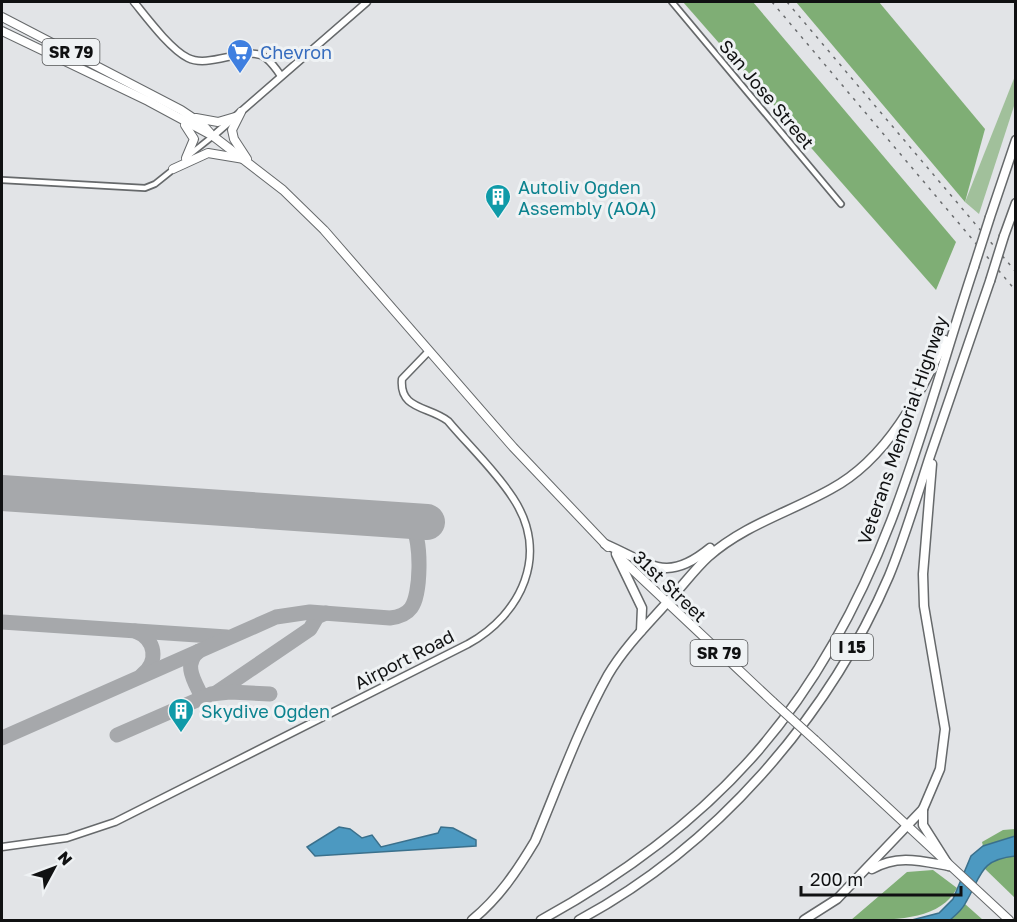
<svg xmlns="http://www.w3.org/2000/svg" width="1017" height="922" font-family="'Golos Text',sans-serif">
	<rect width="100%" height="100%" fill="#e2e4e7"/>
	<path fill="#a1c09b" d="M 1015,76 L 1015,103 L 979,214 L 965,202 Z"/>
	<g fill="#7fae75">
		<path d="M 683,2 L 753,2 L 956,242 L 936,290 Z"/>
		<path d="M 796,2 L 879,2 L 985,129 L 965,202 Z"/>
		<path d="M 1015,829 L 1015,836 L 983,846 L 982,842 L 1003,830 Z"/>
		<path d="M 1015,856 L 1015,898 L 983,867 L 999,858 Z"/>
		<path d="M 933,870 L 957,888 C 940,922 888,920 851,920 L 907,872 Z"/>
		<path d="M 965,904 L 983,920 L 950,920 Z"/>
	</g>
	<g fill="#4c99c1" stroke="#3a708c" stroke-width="1.5">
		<path d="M 339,827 L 350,829 L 362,838 L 372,835 L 381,847 L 438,833 L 441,827 L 453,828 L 476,840 L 476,846 L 315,856 L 307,847 Z"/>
		<path d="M 1015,836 L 1015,856 C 979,860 982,875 966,902 C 963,909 956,915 950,920 L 912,920 L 939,913 L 953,899 L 971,856 L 983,846 Z"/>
	</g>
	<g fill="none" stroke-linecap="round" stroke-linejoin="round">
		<g stroke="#a6a8ab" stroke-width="15">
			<path d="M 2,622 L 227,637"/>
			<path d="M 135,631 C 156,639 159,662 142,675"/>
			<path d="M 199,651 C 182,664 195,682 202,697"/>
			<path d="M 216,693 L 310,629 L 317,617 L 326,613"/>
			<path d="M 117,735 L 211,694 L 230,692 L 270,694"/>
			<path d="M 2,738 L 276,617 L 310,612 L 390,618 C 399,617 406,615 411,608 C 421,595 422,540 412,527 L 395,519"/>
		</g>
		<path stroke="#a6a8ab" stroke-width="36" d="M 2,493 L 427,522"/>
		<defs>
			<g id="minor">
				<path d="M 672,2 L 841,204"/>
				<path d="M 188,156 L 213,136"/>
				<path d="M 2,180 L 145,188 L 155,184 L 175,168"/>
			</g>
			<g id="tertiary">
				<path d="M 134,2 C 147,18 170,49 188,58 C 210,69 248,44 266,58 C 272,63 277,70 281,76"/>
				<path d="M 213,136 L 367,2"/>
				<path d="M 2,847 L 67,838 L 115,822 L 468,644 C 522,614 550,554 513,498 C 495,470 469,446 448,421 C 429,406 399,410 402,379 L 429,351"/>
			</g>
			<g id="primary">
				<path d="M 2,17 L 181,110 L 202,124 L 210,133"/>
				<path d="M 2,31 L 148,101 L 213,136 L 283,190 L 324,230 L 513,447 L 608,547"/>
				<path d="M 241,112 L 232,130 L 234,139 L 247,159"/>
				<path d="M 196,118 L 218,122 L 235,117"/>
				<path d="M 185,125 L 194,139 L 186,158"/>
				<path d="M 173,169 L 208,153 L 244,159"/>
				<path d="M 619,557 L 773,702"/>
				<path d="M 815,740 L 1009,920"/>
			</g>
			<g id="motorway">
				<path d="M 990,217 L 1016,140"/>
				<path d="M 1004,236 L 1016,203"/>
				<path d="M 605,544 C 651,564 666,584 710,548"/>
				<path d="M 616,554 L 642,608 L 641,631"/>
				<path d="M 923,809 L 923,825 L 949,866"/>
				<path d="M 872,869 C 898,854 921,861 949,866"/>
				<path d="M 472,920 C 499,898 517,871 535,841 C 558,786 579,727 608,675 C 625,646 650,622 672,597 C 684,584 695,569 708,557 C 744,525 790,512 831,489 C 887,459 920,395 945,340"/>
				<path d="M 541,920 C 716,824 819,708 891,521 C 923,438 946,351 974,267"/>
				<path d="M 579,920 C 715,847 828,718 889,576 C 905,537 917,496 930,456 C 950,398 970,339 990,281"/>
				<path d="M 804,920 L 837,899 L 923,809 L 940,769 L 945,729 L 924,606 L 923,574 L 932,464"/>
			</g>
		</defs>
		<use href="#minor" stroke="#66696b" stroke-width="8"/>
		<use href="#tertiary" stroke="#66696b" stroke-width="9"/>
		<use href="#primary" stroke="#66696b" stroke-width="10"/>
		<use href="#motorway" stroke="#66696b" stroke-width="11"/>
		<use href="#minor" stroke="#fff" stroke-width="4.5"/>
		<use href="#tertiary" stroke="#fff" stroke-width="6"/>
		<use href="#primary" stroke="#fff" stroke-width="8"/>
		<use href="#motorway" stroke="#fff" stroke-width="8"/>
		<g stroke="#6b6d6f" stroke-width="1.5" stroke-dasharray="3 6" stroke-linecap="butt">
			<path d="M 772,2 L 1016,291"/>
			<path d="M 787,2 L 1016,272"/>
		</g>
		<defs>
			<path id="primary-bridge" d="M 773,702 L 815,740"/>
			<g id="motorway-bridge">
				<path d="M 974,267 L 990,217"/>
				<path d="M 990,281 L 1004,236"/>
			</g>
		</defs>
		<use href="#primary-bridge" stroke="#66696b" stroke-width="10" stroke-linecap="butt"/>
		<use href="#motorway-bridge" stroke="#66696b" stroke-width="11" stroke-linecap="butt"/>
		<use href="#primary-bridge" stroke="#fff" stroke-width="8"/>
		<use href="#motorway-bridge" stroke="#fff" stroke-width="8"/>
	</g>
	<defs>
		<symbol id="supermarket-pin" viewBox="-11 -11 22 30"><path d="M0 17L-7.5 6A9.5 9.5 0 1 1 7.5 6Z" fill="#3f7fe0" stroke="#eff2f4"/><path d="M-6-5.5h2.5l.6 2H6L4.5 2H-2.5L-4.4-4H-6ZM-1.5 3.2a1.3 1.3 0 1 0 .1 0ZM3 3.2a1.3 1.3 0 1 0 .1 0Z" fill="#fff"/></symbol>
		<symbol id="building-pin" viewBox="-11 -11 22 30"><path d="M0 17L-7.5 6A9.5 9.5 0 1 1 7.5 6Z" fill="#0f9aa8" stroke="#eff2f4"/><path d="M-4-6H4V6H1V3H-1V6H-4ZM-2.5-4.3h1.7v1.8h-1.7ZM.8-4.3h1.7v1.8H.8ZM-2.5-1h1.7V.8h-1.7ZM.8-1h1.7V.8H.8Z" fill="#fff"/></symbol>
	</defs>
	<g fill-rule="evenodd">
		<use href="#supermarket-pin" x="225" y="37" width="30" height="40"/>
		<use href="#building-pin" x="483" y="182" width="30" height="40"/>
		<use href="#building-pin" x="166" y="696" width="30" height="40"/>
	</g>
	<g text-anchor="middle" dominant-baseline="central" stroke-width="6" stroke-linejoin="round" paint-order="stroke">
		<g fill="#eff2f4" stroke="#535456" stroke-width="1.5">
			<rect x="42.5" y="39" width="57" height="26" rx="4.5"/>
			<rect x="831" y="634" width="42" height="26" rx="4.5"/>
			<rect x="690.5" y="640" width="57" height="26" rx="4.5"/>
		</g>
		<g font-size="16" font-weight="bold" fill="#101112">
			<text x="71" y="52">SR 79</text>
			<text x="852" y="647">I 15</text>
			<text x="719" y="653">SR 79</text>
		</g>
		<g font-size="18" fill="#366cbe" stroke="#eff2f4" text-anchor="start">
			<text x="260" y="52">Chevron</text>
		</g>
		<g font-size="18" fill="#101112" stroke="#eff2f4">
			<text transform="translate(767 94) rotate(50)">San Jose Street</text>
			<text transform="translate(902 430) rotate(-71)">Veterans Memorial Highway</text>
			<text transform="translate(670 586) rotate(44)">31st Street</text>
			<text transform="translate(404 659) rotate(-27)">Airport Road</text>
		</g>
		<g font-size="18" fill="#0d838f" stroke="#eff2f4" text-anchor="start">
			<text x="518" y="187">Autoliv Ogden<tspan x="518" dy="21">Assembly (AOA)</tspan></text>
			<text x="201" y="711">Skydive Ogden</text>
		</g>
	</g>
	<rect width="1017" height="922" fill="none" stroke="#101112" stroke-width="6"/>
	<g transform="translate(54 868) rotate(49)" stroke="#eff2f4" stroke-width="4.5" paint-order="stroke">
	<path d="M0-4.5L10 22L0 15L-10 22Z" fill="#101112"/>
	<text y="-9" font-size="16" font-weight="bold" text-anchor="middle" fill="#101112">N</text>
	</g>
	<path d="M801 886v9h160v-9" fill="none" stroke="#101112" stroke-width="3"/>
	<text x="810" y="886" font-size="18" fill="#101112" stroke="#eff2f4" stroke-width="4.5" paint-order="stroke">200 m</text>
</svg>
